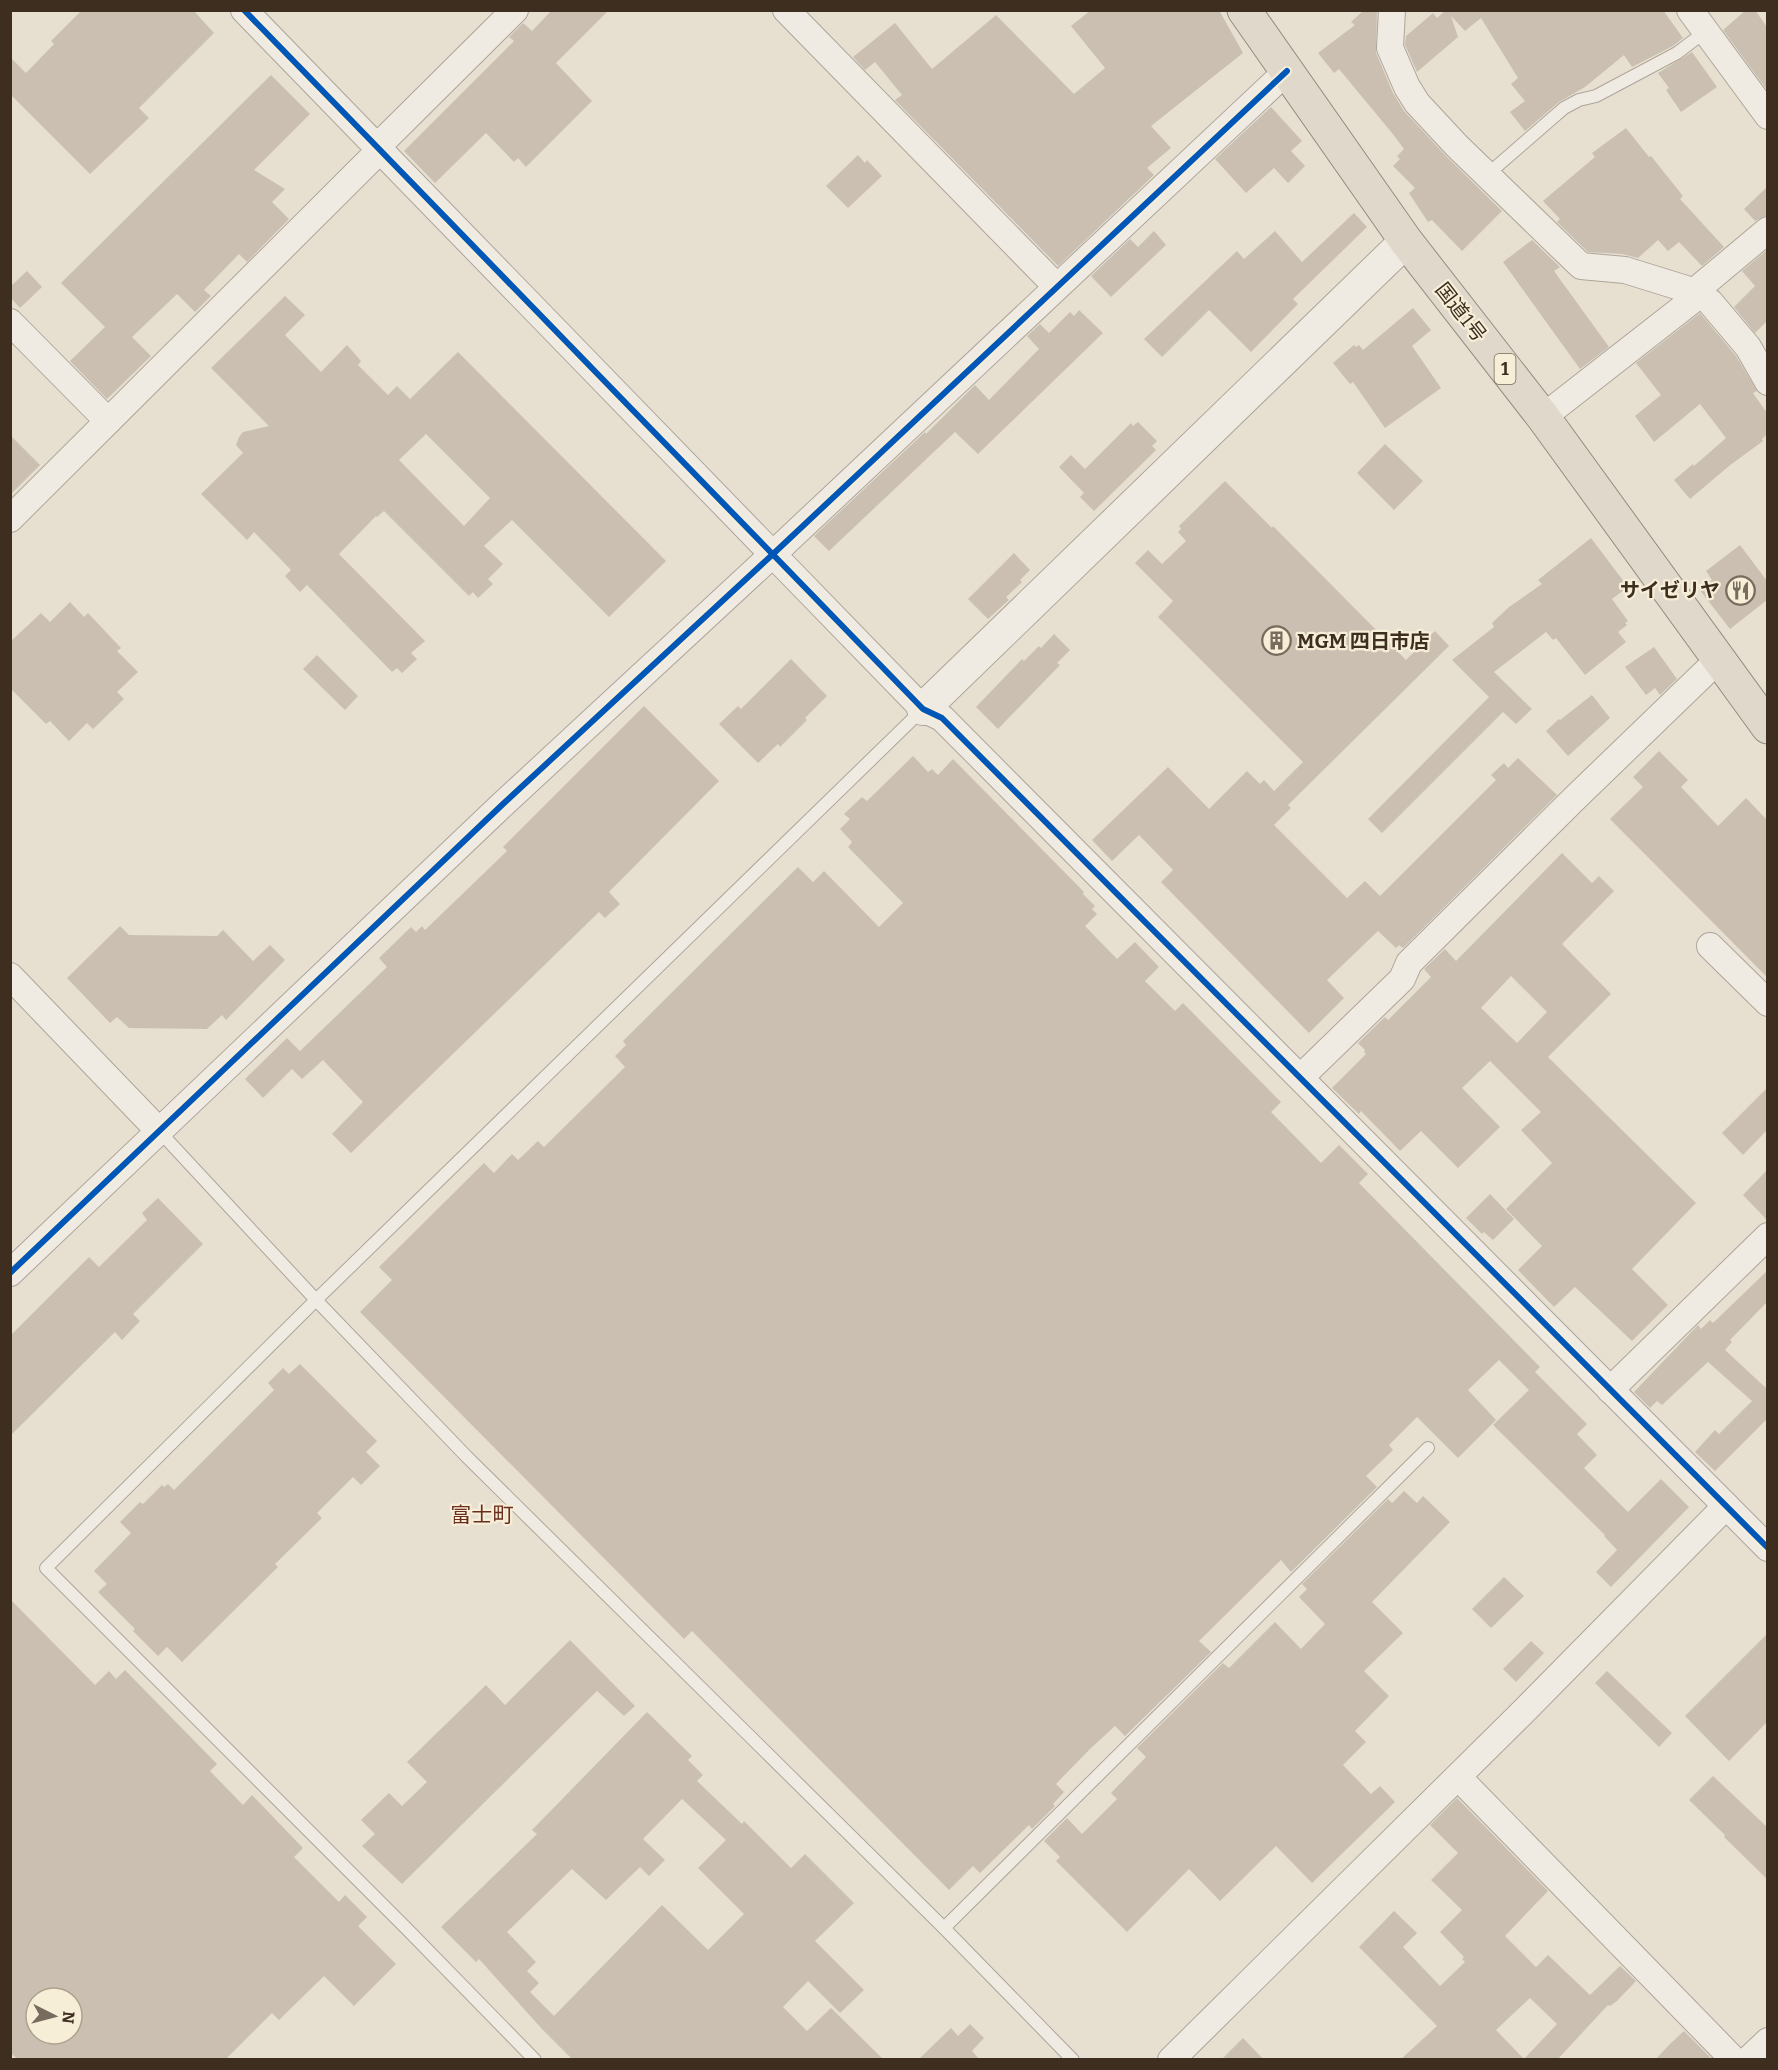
<svg xmlns="http://www.w3.org/2000/svg" width="1778" height="2070" font-family="Bitter,'Noto Sans JP',serif">
	<rect width="100%" height="100%" fill="#e7e0d1"/>
	<g fill="#cbbfb2" fill-rule="evenodd">
		<path d="M 82,10 L 193,10 L 214,33 L 139,108 L 149,118 L 90,174 L 10,94 L 10,57 L 26,73 L 54,44 L 51,41 Z"/>
		<path d="M 552,10 L 609,10 L 556,63 L 592,101 L 526,167 L 518,158 L 514,162 L 486,133 L 435,183 L 404,151 L 514,41 L 509,37 L 523,23 L 532,31 Z"/>
		<path d="M 1091,10 L 1219,10 L 1243,53 L 1151,126 L 1171,148 L 1147,168 L 1154,175 L 1058,266 L 895,100 L 902,95 L 875,62 L 865,70 L 853,57 L 895,23 L 932,69 L 996,15 L 1074,94 L 1105,68 L 1071,26 Z"/>
		<path d="M 1364,10 L 1377,10 L 1376,53 L 1393,93 L 1404,111 L 1447,157 L 1502,211 L 1462,251 L 1432,220 L 1428,222 L 1409,193 L 1415,188 L 1393,166 L 1400,159 L 1397,156 L 1404,149 L 1392,133 L 1339,69 L 1334,73 L 1318,53 L 1355,25 L 1351,22 Z"/>
		<path d="M 1446,10 L 1663,10 L 1683,38 L 1673,46 L 1632,67 L 1624,55 L 1585,87 L 1559,102 L 1525,131 L 1510,112 L 1525,101 L 1511,84 L 1518,78 L 1481,18 L 1465,31 L 1451,16 L 1458,37 L 1417,72 L 1405,45 L 1406,36 L 1433,13 L 1437,18 Z"/>
		<path d="M 1746,10 L 1755,10 L 1767,27 L 1767,90 L 1723,30 Z"/>
		<path d="M 1692,52 L 1717,87 L 1681,112 L 1666,90 L 1669,88 L 1658,73 Z"/>
		<path d="M 271,75 L 310,114 L 254,170 L 285,189 L 272,202 L 289,219 L 247,262 L 239,254 L 204,290 L 211,296 L 195,312 L 177,294 L 132,337 L 151,356 L 107,399 L 70,361 L 105,327 L 61,283 Z"/>
		<path d="M 1271,107 L 1302,141 L 1291,151 L 1305,166 L 1288,183 L 1274,168 L 1246,193 L 1215,159 Z"/>
		<path d="M 1626,128 L 1649,157 L 1651,156 L 1683,196 L 1680,199 L 1724,247 L 1702,266 L 1679,242 L 1668,251 L 1658,240 L 1638,258 L 1622,254 L 1588,252 L 1557,222 L 1560,219 L 1543,201 L 1595,157 L 1592,153 Z"/>
		<path d="M 858,155 L 865,163 L 867,160 L 882,176 L 848,208 L 826,186 Z"/>
		<path d="M 1767,187 L 1767,215 L 1755,221 L 1744,209 Z"/>
		<path d="M 1354,213 L 1367,227 L 1293,299 L 1298,304 L 1251,352 L 1209,310 L 1162,357 L 1144,339 L 1237,251 L 1244,259 L 1275,231 L 1302,262 Z"/>
		<path d="M 1154,231 L 1166,245 L 1111,297 L 1091,276 L 1130,239 L 1138,247 Z"/>
		<path d="M 1532,240 L 1560,267 L 1554,271 L 1609,347 L 1580,369 L 1503,262 Z"/>
		<path d="M 1767,250 L 1767,321 L 1755,333 L 1734,307 L 1755,286 L 1742,271 Z"/>
		<path d="M 27,271 L 42,287 L 20,308 L 10,297 L 10,287 Z"/>
		<path d="M 285,296 L 305,315 L 285,335 L 321,372 L 347,345 L 361,361 L 358,365 L 388,395 L 397,386 L 410,399 L 458,352 L 666,561 L 609,617 L 512,520 L 484,546 L 503,564 L 488,579 L 493,584 L 478,598 L 473,592 L 469,596 L 384,511 L 377,517 L 376,516 L 339,554 L 425,641 L 411,653 L 417,659 L 402,673 L 397,668 L 392,672 L 307,585 L 300,592 L 285,576 L 291,570 L 254,532 L 247,540 L 201,494 L 243,453 L 236,445 L 239,437 L 243,432 L 269,426 L 211,368 ZM 426,434 L 490,498 L 464,526 L 399,460 Z"/>
		<path d="M 1413,308 L 1431,330 L 1412,346 L 1441,388 L 1385,428 L 1353,382 L 1350,384 L 1333,363 L 1354,345 L 1356,347 L 1359,345 L 1363,350 Z"/>
		<path d="M 1079,310 L 1103,333 L 978,454 L 955,432 L 829,551 L 814,536 L 925,432 L 926,434 L 975,385 L 989,400 L 1039,349 L 1027,336 L 1040,324 L 1049,333 L 1070,312 L 1074,316 Z"/>
		<path d="M 1700,313 L 1736,356 L 1757,391 L 1753,393 L 1767,413 L 1767,434 L 1762,439 L 1763,441 L 1729,466 L 1690,499 L 1674,480 L 1693,464 L 1694,466 L 1726,438 L 1700,404 L 1654,442 L 1635,416 L 1661,395 L 1636,363 Z"/>
		<path d="M 1138,422 L 1157,441 L 1152,446 L 1156,450 L 1094,511 L 1080,497 L 1084,493 L 1059,467 L 1071,455 L 1085,469 L 1131,423 L 1133,426 Z"/>
		<path d="M 10,435 L 40,465 L 10,495 Z"/>
		<path d="M 1385,444 L 1423,481 L 1394,510 L 1357,473 Z"/>
		<path d="M 1225,481 L 1272,528 L 1273,526 L 1406,660 L 1435,631 L 1449,646 L 1288,805 L 1291,808 L 1274,825 L 1347,898 L 1365,881 L 1380,896 L 1496,780 L 1491,775 L 1504,763 L 1508,768 L 1518,758 L 1557,795 L 1403,948 L 1399,945 L 1396,948 L 1378,931 L 1327,980 L 1344,998 L 1309,1033 L 1161,882 L 1173,870 L 1139,835 L 1112,861 L 1092,840 L 1168,767 L 1209,809 L 1247,771 L 1260,784 L 1264,780 L 1274,791 L 1303,762 L 1158,617 L 1173,601 L 1135,563 L 1148,550 L 1162,564 L 1186,541 L 1178,532 L 1181,529 L 1179,526 Z"/>
		<path d="M 1591,538 L 1628,587 L 1612,599 L 1628,621 L 1625,623 L 1627,625 L 1618,632 L 1626,642 L 1585,675 L 1556,638 L 1553,640 L 1546,632 L 1494,672 L 1532,709 L 1516,724 L 1503,712 L 1382,833 L 1368,819 L 1489,697 L 1452,660 L 1494,627 L 1492,623 L 1509,607 L 1542,584 L 1538,580 Z"/>
		<path d="M 1740,545 L 1767,581 L 1767,600 L 1730,629 L 1699,589 L 1712,580 L 1706,571 Z"/>
		<path d="M 1014,553 L 1030,570 L 1020,580 L 1022,582 L 1006,597 L 1009,600 L 988,619 L 968,599 Z"/>
		<path d="M 70,602 L 84,617 L 88,613 L 121,648 L 117,651 L 138,672 L 117,692 L 124,699 L 93,729 L 87,723 L 69,741 L 50,721 L 46,724 L 10,688 L 10,642 L 41,613 L 50,622 Z"/>
		<path d="M 1054,634 L 1070,650 L 1057,663 L 1060,665 L 998,729 L 976,707 L 1022,659 L 1024,661 L 1039,646 L 1041,648 Z"/>
		<path d="M 1654,647 L 1677,679 L 1660,695 L 1655,688 L 1646,695 L 1625,667 Z"/>
		<path d="M 317,655 L 358,696 L 345,710 L 303,669 Z"/>
		<path d="M 791,659 L 827,696 L 805,718 L 807,720 L 780,747 L 778,744 L 758,763 L 719,724 L 738,706 L 741,709 Z"/>
		<path d="M 1592,695 L 1610,718 L 1568,756 L 1546,731 L 1559,719 L 1560,720 Z"/>
		<path d="M 644,706 L 719,781 L 609,892 L 620,904 L 605,918 L 599,912 L 351,1153 L 332,1134 L 363,1102 L 323,1060 L 302,1079 L 292,1069 L 263,1098 L 245,1079 L 287,1038 L 300,1051 L 387,967 L 379,958 L 411,927 L 416,932 L 422,926 L 425,930 L 507,851 L 503,847 Z"/>
		<path d="M 1659,751 L 1688,780 L 1681,787 L 1718,826 L 1746,798 L 1767,820 L 1767,977 L 1610,819 L 1643,787 L 1633,777 Z"/>
		<path d="M 913,756 L 928,772 L 932,769 L 938,775 L 953,759 L 1084,892 L 1083,894 L 1095,906 L 1092,909 L 1097,914 L 1085,926 L 1117,959 L 1135,942 L 1159,967 L 1145,981 L 1175,1011 L 1183,1003 L 1281,1102 L 1271,1112 L 1321,1163 L 1339,1145 L 1368,1174 L 1359,1183 L 1540,1367 L 1535,1372 L 1587,1424 L 1577,1434 L 1597,1455 L 1584,1468 L 1628,1512 L 1661,1479 L 1689,1507 L 1611,1587 L 1596,1572 L 1617,1550 L 1604,1536 L 1605,1535 L 1493,1425 L 1529,1390 L 1499,1360 L 1468,1390 L 1496,1420 L 1458,1458 L 1417,1417 L 1389,1445 L 1393,1450 L 1366,1476 L 1377,1487 L 1291,1572 L 1281,1560 L 1199,1641 L 1211,1652 L 1125,1736 L 1115,1726 L 1090,1749 L 1056,1784 L 1064,1792 L 1053,1804 L 1055,1806 L 1032,1829 L 1029,1825 L 980,1873 L 973,1866 L 949,1890 L 692,1631 L 684,1639 L 360,1312 L 392,1280 L 379,1267 L 484,1163 L 494,1173 L 512,1154 L 518,1160 L 538,1141 L 544,1147 L 625,1067 L 615,1056 L 626,1045 L 623,1041 L 798,867 L 813,882 L 824,871 L 879,927 L 903,903 L 848,847 L 852,842 L 840,829 L 850,819 L 844,814 L 862,797 L 867,801 Z"/>
		<path d="M 1562,853 L 1592,883 L 1599,876 L 1614,891 L 1562,944 L 1611,994 L 1548,1057 L 1696,1203 L 1632,1269 L 1668,1305 L 1632,1341 L 1575,1287 L 1554,1307 L 1518,1270 L 1542,1246 L 1506,1209 L 1552,1163 L 1521,1130 L 1541,1112 L 1490,1061 L 1462,1088 L 1500,1127 L 1458,1168 L 1421,1131 L 1400,1151 L 1361,1111 L 1359,1114 L 1332,1088 L 1366,1054 L 1364,1052 L 1365,1050 L 1358,1043 L 1385,1017 L 1388,1020 L 1431,977 L 1424,969 L 1445,949 L 1456,961 ZM 1511,976 L 1547,1012 L 1517,1043 L 1481,1008 Z"/>
		<path d="M 120,926 L 129,935 L 217,936 L 223,930 L 253,961 L 270,945 L 285,960 L 226,1020 L 222,1015 L 207,1029 L 129,1028 L 117,1017 L 110,1023 L 67,978 Z"/>
		<path d="M 1767,1088 L 1767,1130 L 1743,1155 L 1722,1133 Z"/>
		<path d="M 1767,1170 L 1767,1220 L 1743,1195 Z"/>
		<path d="M 1490,1194 L 1514,1219 L 1493,1240 L 1484,1232 L 1482,1234 L 1466,1218 Z"/>
		<path d="M 158,1198 L 203,1244 L 133,1314 L 140,1321 L 122,1340 L 115,1332 L 10,1436 L 10,1336 L 89,1257 L 99,1267 L 147,1220 L 142,1213 Z"/>
		<path d="M 1767,1271 L 1767,1302 L 1730,1340 L 1732,1342 L 1725,1350 L 1766,1388 L 1767,1387 L 1767,1419 L 1715,1471 L 1695,1452 L 1715,1430 L 1719,1434 L 1752,1401 L 1708,1362 L 1662,1405 L 1657,1401 L 1650,1408 L 1634,1392 L 1698,1325 L 1701,1329 L 1710,1320 L 1713,1323 Z"/>
		<path d="M 300,1364 L 377,1441 L 366,1452 L 380,1466 L 361,1485 L 353,1477 L 317,1513 L 322,1518 L 275,1564 L 278,1567 L 182,1662 L 167,1647 L 158,1656 L 133,1631 L 135,1629 L 98,1592 L 107,1584 L 94,1571 L 131,1533 L 120,1522 L 140,1502 L 143,1504 L 162,1485 L 164,1487 L 168,1484 L 174,1490 L 274,1390 L 268,1383 L 283,1368 L 289,1374 Z"/>
		<path d="M 1404,1491 L 1417,1503 L 1423,1496 L 1450,1522 L 1372,1602 L 1403,1633 L 1364,1671 L 1389,1696 L 1355,1731 L 1366,1742 L 1343,1765 L 1371,1794 L 1380,1786 L 1395,1802 L 1312,1883 L 1276,1846 L 1220,1901 L 1189,1869 L 1127,1932 L 1056,1861 L 1060,1857 L 1044,1841 L 1067,1818 L 1082,1834 L 1117,1799 L 1111,1793 L 1146,1757 L 1137,1748 L 1223,1663 L 1229,1668 L 1275,1622 L 1301,1649 L 1325,1624 L 1299,1597 L 1307,1589 L 1302,1584 L 1388,1499 L 1392,1503 Z"/>
		<path d="M 1504,1577 L 1524,1596 L 1491,1628 L 1472,1609 Z"/>
		<path d="M 10,1599 L 95,1685 L 109,1671 L 116,1679 L 125,1670 L 217,1764 L 210,1771 L 243,1805 L 252,1795 L 303,1848 L 294,1857 L 339,1902 L 345,1895 L 367,1917 L 358,1926 L 396,1964 L 354,2006 L 324,1976 L 279,2020 L 272,2013 L 225,2060 L 18,2060 L 10,2052 ZM 36,1998 L 72,1998 L 72,2034 L 36,2034 Z"/>
		<path d="M 1767,1634 L 1767,1722 L 1729,1761 L 1685,1716 Z"/>
		<path d="M 570,1640 L 635,1706 L 624,1716 L 597,1691 L 402,1884 L 362,1846 L 375,1834 L 361,1820 L 389,1793 L 402,1806 L 427,1782 L 407,1762 L 486,1685 L 505,1705 Z"/>
		<path d="M 1531,1641 L 1544,1653 L 1516,1682 L 1503,1669 Z"/>
		<path d="M 1607,1671 L 1672,1733 L 1659,1747 L 1595,1683 Z"/>
		<path d="M 647,1712 L 692,1756 L 688,1760 L 703,1775 L 697,1781 L 742,1824 L 744,1821 L 791,1868 L 805,1854 L 854,1903 L 815,1941 L 864,1990 L 840,2013 L 808,1981 L 783,2007 L 807,2031 L 831,2008 L 884,2060 L 573,2060 L 542,2029 L 479,1959 L 476,1962 L 441,1927 L 537,1834 L 532,1830 ZM 682,1799 L 726,1840 L 698,1868 L 744,1914 L 708,1950 L 662,1905 L 554,2016 L 530,1992 L 539,1983 L 527,1971 L 536,1962 L 507,1932 L 572,1869 L 606,1900 L 640,1867 L 649,1876 L 665,1860 L 643,1839 Z"/>
		<path d="M 1713,1776 L 1767,1827 L 1767,1879 L 1724,1837 L 1725,1835 L 1689,1800 Z"/>
		<path d="M 1457,1798 L 1548,1891 L 1505,1936 L 1536,1967 L 1548,1955 L 1590,1995 L 1620,1966 L 1636,1981 L 1617,2001 L 1610,2006 L 1608,2005 L 1557,2060 L 1400,2060 L 1437,2026 L 1359,1947 L 1394,1911 L 1417,1933 L 1403,1947 L 1440,1986 L 1465,1962 L 1462,1959 L 1464,1957 L 1440,1932 L 1462,1910 L 1431,1880 L 1458,1853 L 1430,1825 ZM 1530,1998 L 1557,2024 L 1524,2059 L 1496,2030 Z"/>
		<path d="M 970,2024 L 984,2038 L 972,2051 L 980,2060 L 918,2060 L 951,2028 L 958,2036 Z"/>
		<path d="M 1684,2031 L 1713,2060 L 1655,2060 L 1669,2045 Z"/>
		<path d="M 1243,2038 L 1264,2060 L 1221,2060 Z"/>
	</g>
	<g fill="none" stroke-linecap="round" stroke-linejoin="round">
		<defs>
			<g id="service">
				<path d="M 1488,174 L 1564,108 L 1579,100 L 1596,96 L 1677,53 L 1706,31"/>
				<path d="M 160,1132 L 316,1300 L 467,1457 L 944,1928 L 1073,2060"/>
				<path d="M 944,1928 L 1428,1448"/>
				<path d="M 535,2060 L 405,1927 L 46,1568 L 316,1300 L 922,710"/>
			</g>
			<g id="minor">
				<path d="M 244,10 L 923,709 L 942,718 L 1768,1548"/>
				<path d="M 786,10 L 1056,286"/>
				<path d="M 1392,10 L 1390,48 L 1407,87 L 1417,103 L 1457,146 L 1581,266 L 1625,270 L 1696,292 L 1710,302 L 1748,347 L 1768,382"/>
				<path d="M 1690,10 L 1768,116"/>
				<path d="M 377,147 L 515,10"/>
				<path d="M 10,322 L 108,421"/>
				<path d="M 1543,417 L 1694,299 L 1696,292 L 1701,286 L 1768,230"/>
				<path d="M 10,519 L 380,150"/>
				<path d="M 1710,946 L 1768,1003"/>
				<path d="M 10,976 L 160,1132"/>
				<path d="M 1301,1077 L 1402,979 L 1409,963 L 1575,798 L 1718,660"/>
				<path d="M 10,1273 L 503,804 L 772,555 L 1287,71"/>
				<path d="M 1610,1390 L 1768,1236"/>
				<path d="M 1458,1777 L 1734,2060"/>
				<path d="M 1171,2060 L 1522,1713 L 1726,1506"/>
				<path d="M 1748,2060 L 1768,2041"/>
			</g>
			<path id="tertiary" d="M 923,709 L 1406,241"/>
			<path id="trunk" d="M 1244,10 L 1406,241 L 1543,417 L 1768,727"/>
		</defs>
		<use href="#service" stroke="#ada599" stroke-width="14"/>
		<use href="#minor" stroke="#ada599" stroke-width="28"/>
		<use href="#tertiary" stroke="#ada599" stroke-width="34"/>
		<use href="#trunk" stroke="#928b80" stroke-width="35"/>
		<use href="#service" stroke="#efebe3" stroke-width="12"/>
		<use href="#minor" stroke="#efebe3" stroke-width="26"/>
		<use href="#tertiary" stroke="#efebe3" stroke-width="32"/>
		<use href="#trunk" stroke="#e0d9cb" stroke-width="33"/>
		<defs>
			<g id="cycleway">
				<path d="M 244,10 L 923,709 L 942,718 L 1768,1548"/>
				<path d="M 10,1273 L 503,804 L 772,555 L 1287,71"/>
			</g>
		</defs>
		<use href="#cycleway" stroke="#f7eed8" stroke-width="10"/>
		<use href="#cycleway" stroke="#0057b8" stroke-width="6"/>
	</g>
	<defs>
		<symbol id="restaurant-ring" viewBox="-11 -11 22 22"><circle r="9.5" fill="#f7eed8" stroke="#786c5e" stroke-width="1.5"/><path d="M-5-6h1v4h1v-4h1v4h1v-4h1v5L-1.5 .5V6h-2V.5L-5-1ZM5-6V6H3V1.5H1.5Q1.5-4 5-6Z" fill="#786c5e"/></symbol>
		<symbol id="building-ring" viewBox="-11 -11 22 22"><circle r="9.5" fill="#f7eed8" stroke="#786c5e" stroke-width="1.5"/><path d="M-4-6H4V6H1V3H-1V6H-4ZM-2.5-4.3h1.7v1.8h-1.7ZM.8-4.3h1.7v1.8H.8ZM-2.5-1h1.7V.8h-1.7ZM.8-1h1.7V.8H.8Z" fill="#786c5e"/></symbol>
	</defs>
	<g fill-rule="evenodd">
		<use href="#restaurant-ring" x="1724" y="574" width="33" height="33"/>
		<use href="#building-ring" x="1260" y="624" width="33" height="33"/>
	</g>
	<g text-anchor="middle" dominant-baseline="central" stroke-width="4.5" stroke-linejoin="round" paint-order="stroke">
		<rect fill="#f7eed8" stroke="#756857" stroke-width="1.5" x="1494.5" y="354" width="21" height="30" rx="4.5"/>
		<g font-size="18" font-weight="bold" fill="#3d2e20">
			<text x="1505" y="369">1</text>
		</g>
		<g font-size="20" fill="#3d2e20" stroke="#f7eed8">
			<text transform="translate(1461 312) rotate(52)">国道1号</text>
		</g>
		<g font-size="20" font-weight="bold" fill="#3d2e20" stroke="#f7eed8" text-anchor="end">
			<text x="1720" y="590">サイゼリヤ</text>
			<text x="1297" y="641" text-anchor="start">MGM 四日市店</text>
		</g>
		<g font-size="21" fill="#6b2e1e" stroke="#f7eed8">
			<text x="482" y="1515">富士町</text>
		</g>
	</g>
	<rect width="1778" height="2070" fill="none" stroke="#3d2e20" stroke-width="24"/>
	<g transform="translate(54 2016) rotate(96)"><circle r="28" fill="#f7eed8" stroke="#ada18e" stroke-width="1.5"/>
	<path d="M0-4.5L10 22L0 15L-10 22Z" fill="#786c5e"/>
	<text y="-9" font-size="16" font-weight="bold" text-anchor="middle" fill="#3d2e20">N</text>
	</g>
</svg>
